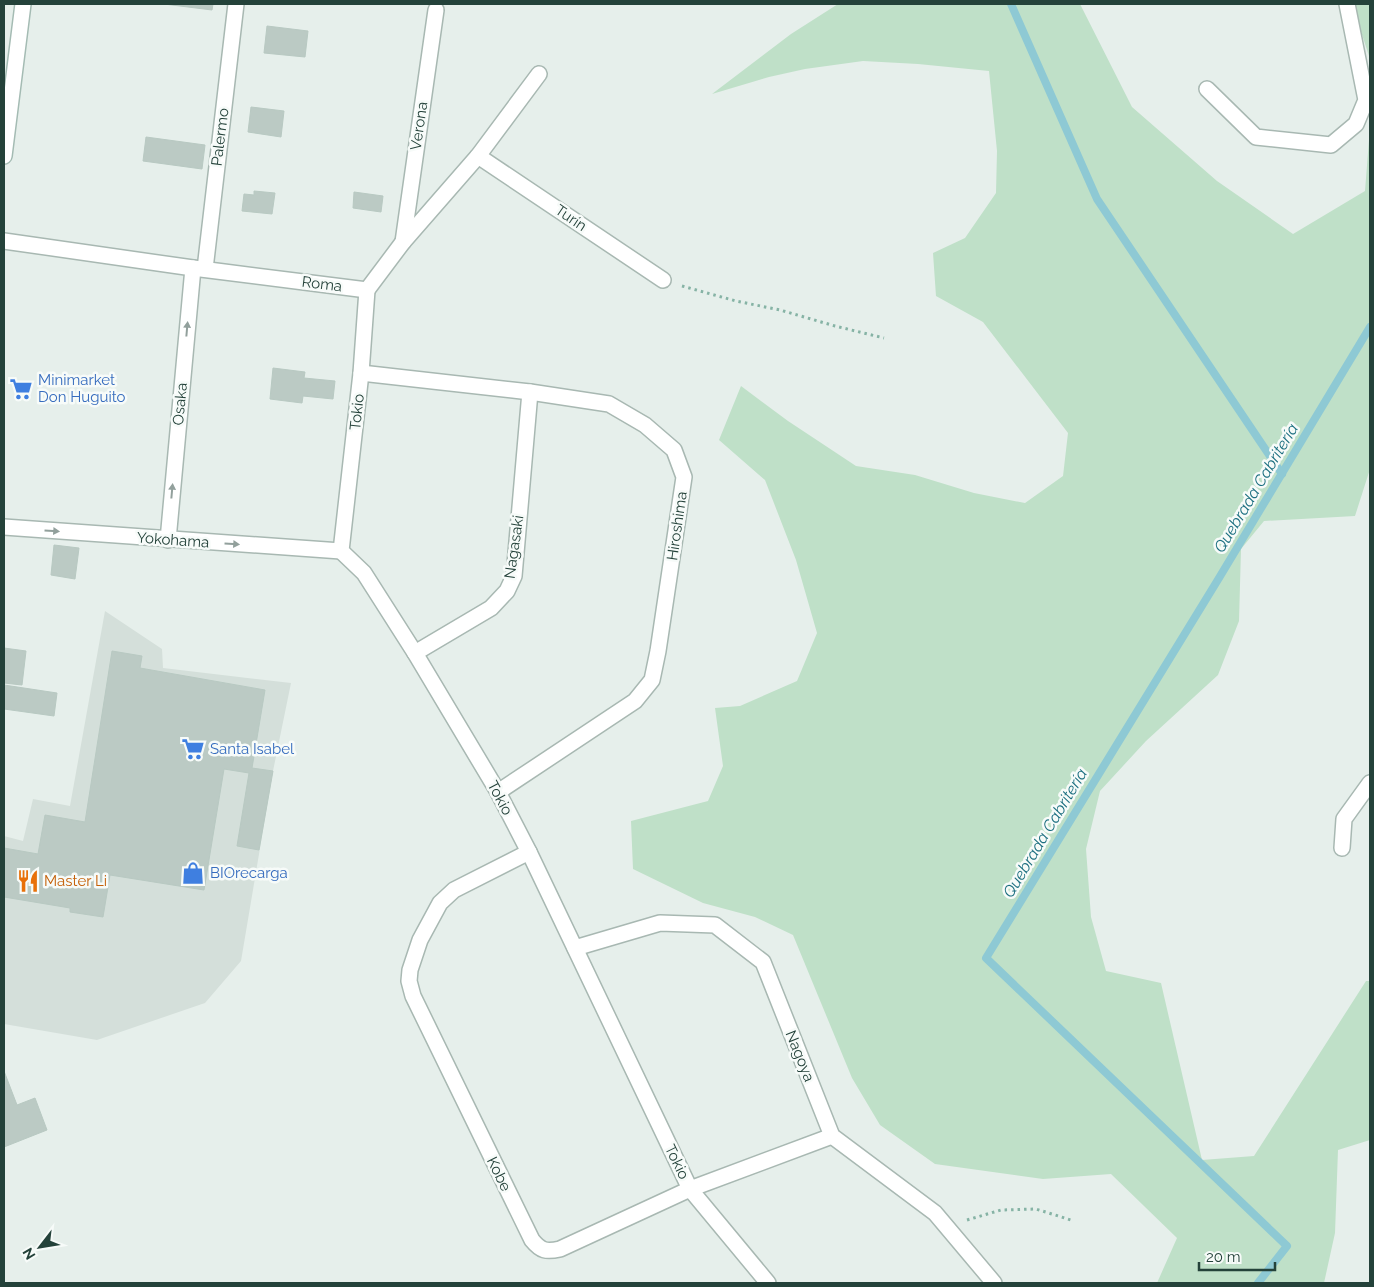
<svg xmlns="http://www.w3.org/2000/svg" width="1374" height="1287" font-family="Raleway,sans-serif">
	<rect width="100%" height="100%" fill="#e6efeb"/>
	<path fill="#d4dfda" d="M 105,611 L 162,649 L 163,668 L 291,683 L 273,771 L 241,961 L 205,1003 L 97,1040 L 4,1024 L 4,836 L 23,841 L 33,799 L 70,806 Z"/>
	<g fill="#bfe0c8">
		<path d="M 838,4 L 1080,4 L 1132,107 L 1217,181 L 1293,234 L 1365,191 L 1370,127 L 1370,469 L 1355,516 L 1264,521 L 1241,549 L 1239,621 L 1218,675 L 1146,741 L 1100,791 L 1086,849 L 1091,917 L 1106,971 L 1161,983 L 1202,1160 L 1254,1156 L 1366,981 L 1370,981 L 1370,1140 L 1338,1150 L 1335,1233 L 1324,1283 L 1157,1283 L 1177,1238 L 1111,1174 L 1043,1179 L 935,1164 L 880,1125 L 852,1078 L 793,935 L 755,917 L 703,903 L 633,869 L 631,821 L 708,801 L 723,766 L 715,708 L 740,706 L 797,681 L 817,633 L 796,560 L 765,480 L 719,440 L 741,386 L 788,421 L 856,466 L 915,475 L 974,493 L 1025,503 L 1063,476 L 1068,433 L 983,322 L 936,296 L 933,253 L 965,238 L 996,193 L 997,151 L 989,71 L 918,64 L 863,61 L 805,69 L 769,77 L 712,94 L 791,34 Z"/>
		<path d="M 1352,4 L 1370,4 L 1370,59 Z"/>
	</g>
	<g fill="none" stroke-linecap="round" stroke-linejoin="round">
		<g stroke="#8ec9d4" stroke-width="8">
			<path d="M 1011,4 L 1097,199 L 1282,474"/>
			<path d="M 1258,1283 L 1287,1246 L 986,958 L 1219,578 L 1370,327"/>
		</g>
	</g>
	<g fill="#bbcac4" stroke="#b8c9c2">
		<path d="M 164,4 L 213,4 L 212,10 Z"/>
		<path d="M 267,26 L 308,31 L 305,57 L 264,53 Z"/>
		<path d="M 251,107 L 284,111 L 281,137 L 248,132 Z"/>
		<path d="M 146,137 L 205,145 L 202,169 L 143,161 Z"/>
		<path d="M 254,191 L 275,193 L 272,214 L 242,211 L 244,194 L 254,195 Z"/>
		<path d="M 354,192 L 383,196 L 381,212 L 353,208 Z"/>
		<path d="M 273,368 L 305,372 L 304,378 L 335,381 L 333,399 L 303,396 L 302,403 L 270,399 Z"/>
		<path d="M 54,545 L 79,548 L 75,579 L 51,575 Z"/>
		<path d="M 4,648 L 26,651 L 22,685 L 4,683 Z"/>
		<path d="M 112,651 L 142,656 L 140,668 L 265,690 L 252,768 L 273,771 L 259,850 L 237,846 L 249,773 L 224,769 L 204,890 L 110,875 L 103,917 L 70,912 L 70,908 L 4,897 L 4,848 L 38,854 L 45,815 L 85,822 Z"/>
		<path d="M 4,685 L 57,693 L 54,716 L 4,709 Z"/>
		<path d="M 4,1071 L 17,1105 L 35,1098 L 47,1130 L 4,1147 Z"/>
	</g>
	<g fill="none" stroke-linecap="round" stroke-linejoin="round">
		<defs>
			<g id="minor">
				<path d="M 1207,89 L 1256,137 L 1331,145 L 1356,124 L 1366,100 L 1347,4"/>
				<path d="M 478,156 L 663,280"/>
				<path d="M 4,241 L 193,268 L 367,290"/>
				<path d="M 403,242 L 436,10"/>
				<path d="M 205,269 L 236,4"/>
				<path d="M 367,290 L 361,373 L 341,551 L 364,573 L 415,653 L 498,792 L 529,852 L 690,1189 L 768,1283"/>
				<path d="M 367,290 L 403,242 L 478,156 L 539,74"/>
				<path d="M 361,373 L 530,392 L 609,404 L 645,425 L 674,450 L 684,477 L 658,651 L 652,680 L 635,701 L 498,792"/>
				<path d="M 4,527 L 341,551"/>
				<path d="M 168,540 L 193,268"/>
				<path d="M 415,653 L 491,608 L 507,591 L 514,576 L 530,392"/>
				<path d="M 1342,848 L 1344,819 L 1370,783"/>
				<path d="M 529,852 L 454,890 L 440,903 L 420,940 L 410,970 L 409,981 L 413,996 L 532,1240 C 541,1251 546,1252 560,1249 L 690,1189 L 832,1136"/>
				<path d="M 575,948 L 660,923 L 715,925 L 763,962 L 832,1136 L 935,1213 L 994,1283"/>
			</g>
			<path id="secondary" d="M 4,156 L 23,4"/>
		</defs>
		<use href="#minor" stroke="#a8b8b2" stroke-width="18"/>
		<use href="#secondary" stroke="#a4bbb3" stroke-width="18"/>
		<g stroke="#86b3a5" stroke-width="3" stroke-dasharray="2.5 4" stroke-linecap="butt">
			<path d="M 682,286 L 736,301 L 780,310 L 835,326 L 884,338"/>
			<path d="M 967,1220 L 1001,1210 L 1036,1209 L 1071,1220"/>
		</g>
		<use href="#minor" stroke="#fff" stroke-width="15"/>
		<use href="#secondary" stroke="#fff" stroke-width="15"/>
	</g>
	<defs><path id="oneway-solid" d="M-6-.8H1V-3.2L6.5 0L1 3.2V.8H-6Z" transform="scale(1.25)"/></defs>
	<g fill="#92a09c">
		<use href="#oneway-solid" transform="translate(187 329) rotate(-85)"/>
		<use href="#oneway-solid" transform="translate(172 491) rotate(-85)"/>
		<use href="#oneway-solid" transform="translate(52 531) rotate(4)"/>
		<use href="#oneway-solid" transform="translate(232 544) rotate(4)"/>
	</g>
	<defs>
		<symbol id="supermarket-bare" viewBox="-9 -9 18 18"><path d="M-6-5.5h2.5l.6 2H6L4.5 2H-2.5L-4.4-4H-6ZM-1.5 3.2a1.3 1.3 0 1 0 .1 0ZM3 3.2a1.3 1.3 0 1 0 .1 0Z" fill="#3f7fe0" stroke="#f7fbf9" stroke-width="2.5" paint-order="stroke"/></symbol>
		<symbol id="shop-bare" viewBox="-9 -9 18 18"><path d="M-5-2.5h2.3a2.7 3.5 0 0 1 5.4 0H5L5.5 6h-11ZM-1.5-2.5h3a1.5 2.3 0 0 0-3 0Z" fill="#3f7fe0" stroke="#f7fbf9" stroke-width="2.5" paint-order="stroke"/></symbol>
		<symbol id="restaurant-bare" viewBox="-9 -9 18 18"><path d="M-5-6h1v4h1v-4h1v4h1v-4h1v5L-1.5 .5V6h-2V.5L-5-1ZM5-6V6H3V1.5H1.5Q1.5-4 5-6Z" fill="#e8710a" stroke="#f7fbf9" stroke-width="2.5" paint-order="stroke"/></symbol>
	</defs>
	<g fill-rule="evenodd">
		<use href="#supermarket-bare" x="5" y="373" width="32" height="32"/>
		<use href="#supermarket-bare" x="177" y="733" width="32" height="32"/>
		<use href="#shop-bare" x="177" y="857" width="32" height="32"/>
		<use href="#restaurant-bare" x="12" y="865" width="32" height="32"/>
	</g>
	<g text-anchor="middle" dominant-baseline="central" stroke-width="5" stroke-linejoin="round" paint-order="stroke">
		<g font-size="15" fill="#24423a" stroke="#f7fbf9">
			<text transform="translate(419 126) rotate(-82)">Verona</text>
			<text transform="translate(220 137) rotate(-83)">Palermo</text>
			<text transform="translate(571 218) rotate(34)">Turín</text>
			<text transform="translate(322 284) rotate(7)">Roma</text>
			<text transform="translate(180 404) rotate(-85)">Osaka</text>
			<text transform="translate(357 412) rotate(-84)">Tokio</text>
			<text transform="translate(677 526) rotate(-82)">Hiroshima</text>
			<text transform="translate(173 540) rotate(4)">Yokohama</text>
			<text transform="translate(514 547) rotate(-82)">Nagasaki</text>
			<text transform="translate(500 798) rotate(62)">Tokio</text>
			<text transform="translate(800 1056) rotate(68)">Nagoya</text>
			<text transform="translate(677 1162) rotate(64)">Tokio</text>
			<text transform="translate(499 1174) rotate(64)">Kobe</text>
		</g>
		<g font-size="15" fill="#366cbe" stroke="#f7fbf9" text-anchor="start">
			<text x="38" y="380">Minimarket<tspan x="38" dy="17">Don Huguito</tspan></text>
			<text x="210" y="749">Santa Isabel</text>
			<text x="210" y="873">BIOrecarga</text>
		</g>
		<g font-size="15" fill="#c56008" stroke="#f7fbf9" text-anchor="start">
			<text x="44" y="881">Master Li</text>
		</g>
		<g font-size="16" font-style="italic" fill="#1c6f80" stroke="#f7fbf9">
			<text transform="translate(1256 488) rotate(-59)">Quebrada Cabritería</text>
			<text transform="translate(1045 833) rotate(-59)">Quebrada Cabritería</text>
		</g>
	</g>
	<rect width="1374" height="1287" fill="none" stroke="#24423a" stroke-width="10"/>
	<g transform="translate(40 1247) rotate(239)" stroke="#f7fbf9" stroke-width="4" paint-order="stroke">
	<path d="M0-4L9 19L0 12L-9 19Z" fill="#24423a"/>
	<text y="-8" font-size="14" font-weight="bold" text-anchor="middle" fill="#24423a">N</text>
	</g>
	<path d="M1199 1262v8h76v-8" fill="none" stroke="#24423a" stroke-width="2.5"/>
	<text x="1206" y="1262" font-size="15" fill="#24423a" stroke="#f7fbf9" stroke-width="4" paint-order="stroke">20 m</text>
</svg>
